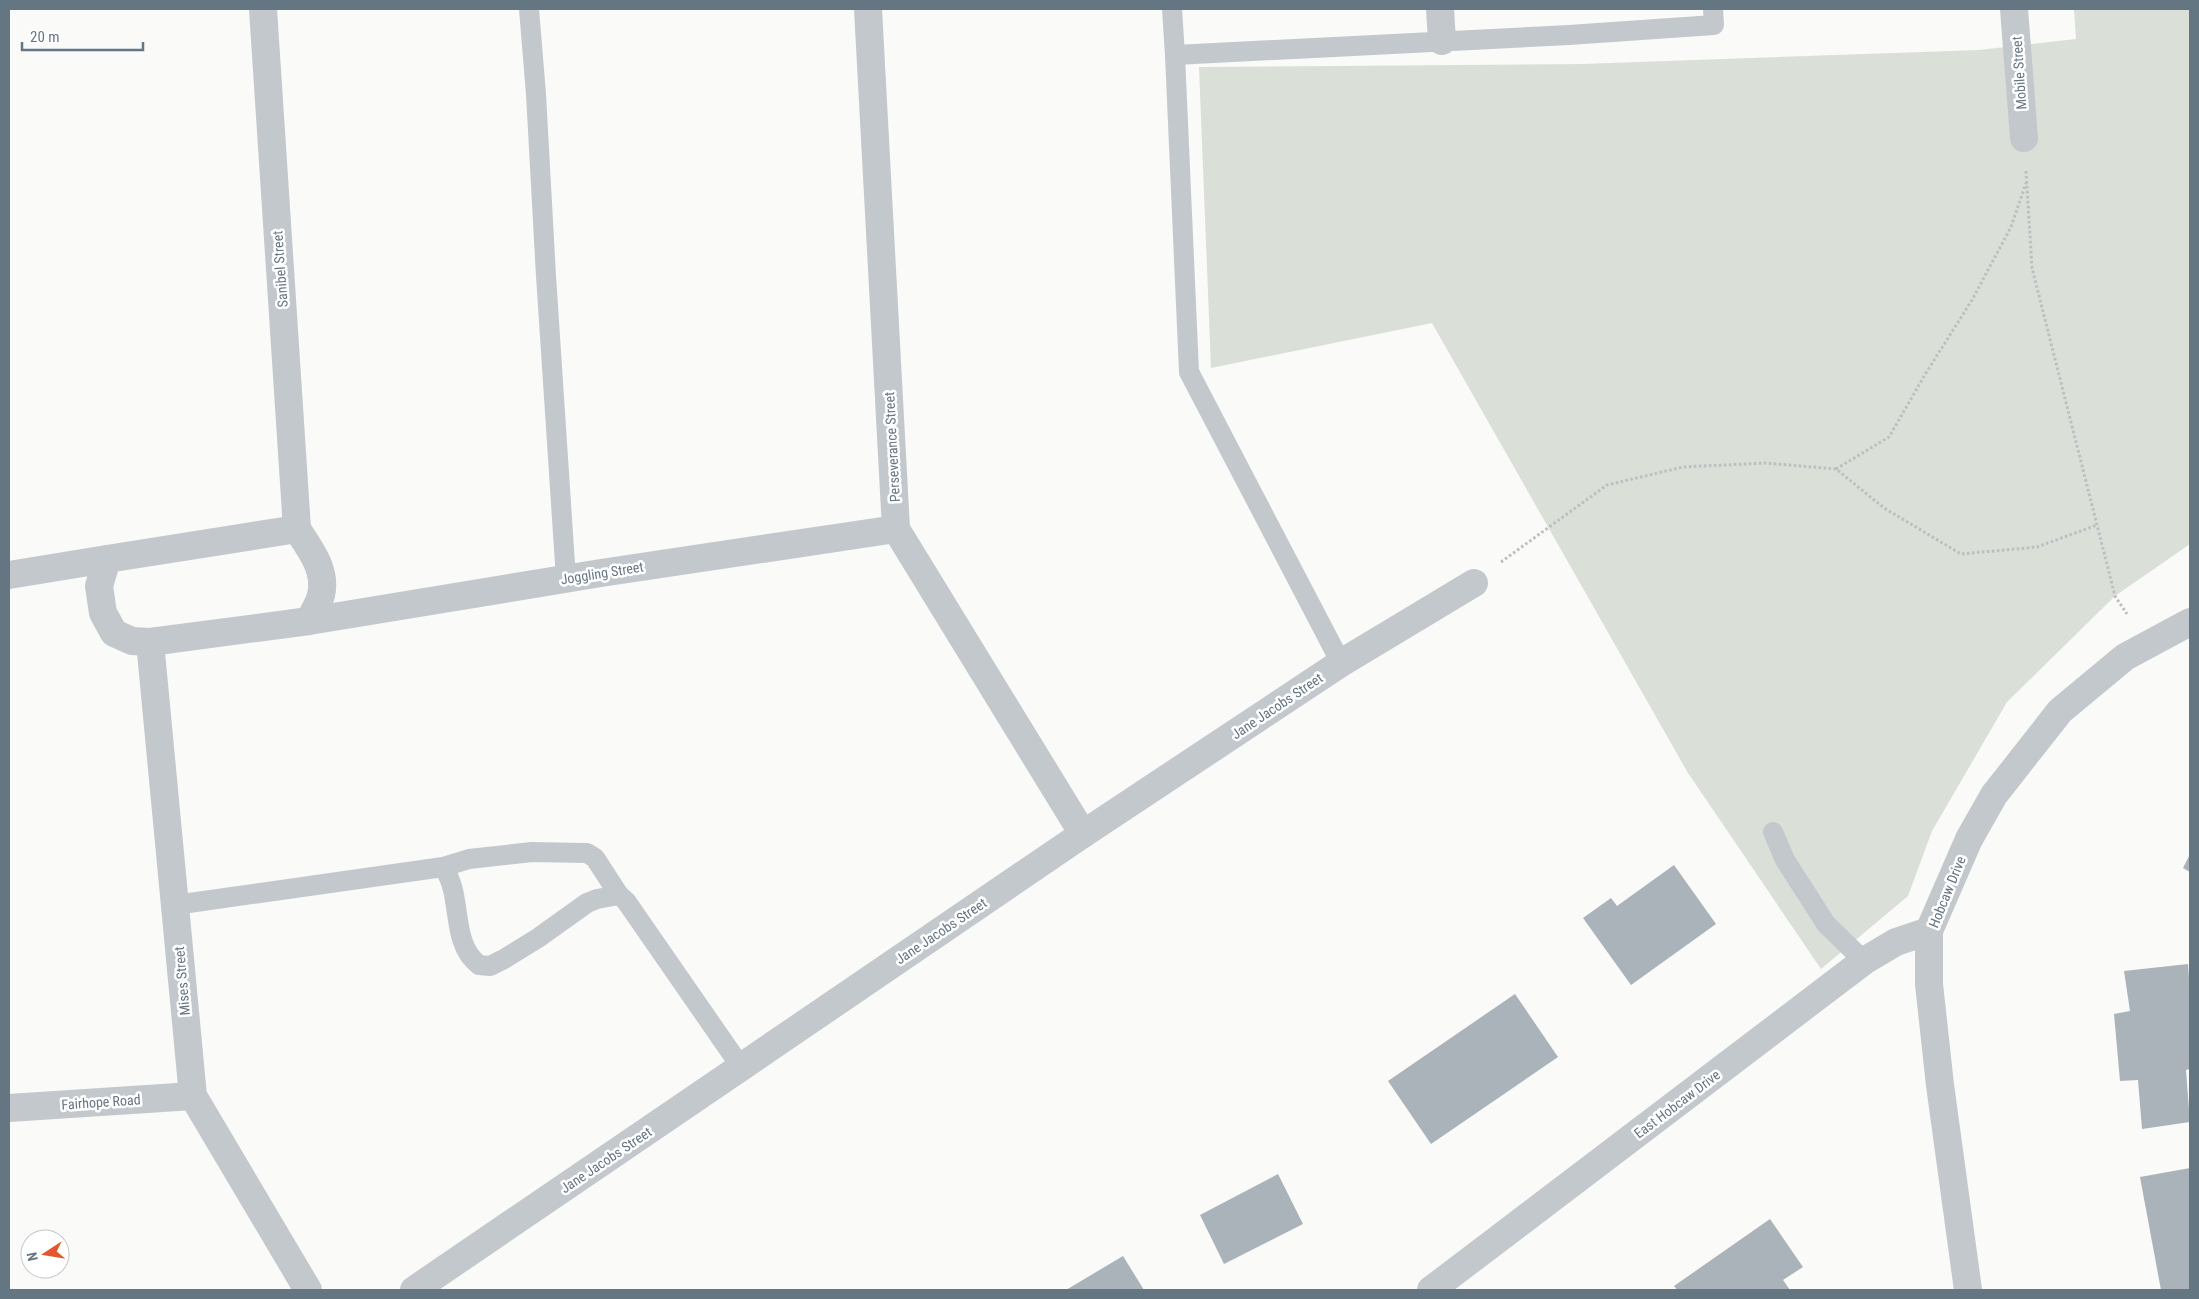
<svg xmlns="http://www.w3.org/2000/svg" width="2199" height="1299" font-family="'Roboto Condensed',sans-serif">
	<rect width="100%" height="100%" fill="#fafaf8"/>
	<path fill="#dadfd7" d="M 2074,9 L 2190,9 L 2190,544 L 2115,596 L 2007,702 L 1932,831 L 1908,896 L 1821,969 L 1688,773 L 1432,323 L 1211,368 L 1199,67 L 1583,64 L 1979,50 L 2076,39 Z"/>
	<g fill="#aab3b9">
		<path d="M 2190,854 L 2190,872 L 2183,868 Z"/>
		<path d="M 1674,865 L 1716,924 L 1631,985 L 1583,918 L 1611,898 L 1617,906 Z"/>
		<path d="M 2188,964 L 2190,990 L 2190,1069 L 2186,1070 L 2190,1122 L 2142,1129 L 2138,1080 L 2120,1081 L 2114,1014 L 2130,1011 L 2124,971 Z"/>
		<path d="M 1515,994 L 1558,1057 L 1431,1144 L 1388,1081 Z"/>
		<path d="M 2190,1168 L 2190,1290 L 2161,1290 L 2140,1177 Z"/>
		<path d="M 1278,1174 L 1303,1224 L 1224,1264 L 1200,1215 Z"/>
		<path d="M 1770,1219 L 1803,1267 L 1783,1280 L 1790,1290 L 1677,1290 L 1674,1286 Z"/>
		<path d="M 1123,1256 L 1144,1290 L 1066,1290 Z"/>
	</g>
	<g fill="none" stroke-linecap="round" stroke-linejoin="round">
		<g stroke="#bbbfc2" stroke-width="3" stroke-dasharray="2.5 2.5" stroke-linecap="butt">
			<path d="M 2026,171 L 2032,268 L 2115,596 L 2127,614"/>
			<path d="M 1836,469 L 1889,437 L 1926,373 L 1972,300 L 2011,227 L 2026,183"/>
			<path d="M 1501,562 L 1607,485 L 1683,467 L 1765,463 L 1836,469 L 1884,508 L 1961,554 L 2037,547 L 2097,525"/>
		</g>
		<g stroke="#c3c8cc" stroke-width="20">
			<path d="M 529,9 L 536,94 L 546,276 L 566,579"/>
			<path d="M 1172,9 L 1175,55"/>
			<path d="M 1341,663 L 1189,372 L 1175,55 L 1569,35 L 1714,25 L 1713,9"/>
			<path d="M 1773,832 L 1785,860 L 1826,924 L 1864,961"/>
			<path d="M 443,867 L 469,859 L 532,852 L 587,853 L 595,858 L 619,895"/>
			<path d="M 175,905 L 443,867 C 464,896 449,942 479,965 L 490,966 L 504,959 L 538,938 L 587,903 L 597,899 L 619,895 L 626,901 L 741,1067"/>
		</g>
		<g stroke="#c3c8cc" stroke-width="28">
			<path d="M 263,9 L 297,529"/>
			<path d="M 868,9 L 896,529 L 1083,834"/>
			<path d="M 1440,9 L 1442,41"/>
			<path d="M 2014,9 L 2024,138"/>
			<path d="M 297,529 C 310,549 327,570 321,595 C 319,604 313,613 309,621 L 150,642 L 132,641 L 114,633 L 103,613 L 99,586 L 107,559 Z"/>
			<path d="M 9,575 L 107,559"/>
			<path d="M 309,621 L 601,573 L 896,529"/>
			<path d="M 150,642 L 193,1096 L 308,1290"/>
			<path d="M 9,1108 L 193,1096"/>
			<path d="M 414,1290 L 1083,834 L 1341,663 L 1474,583"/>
			<path d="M 1431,1290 L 1864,961 L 1896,942 L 1929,931"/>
			<path d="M 1968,1290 L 1940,1085 L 1929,984 L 1929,931 L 1969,839 L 1994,795 L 2060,711 L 2125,657 L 2190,622"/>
		</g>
	</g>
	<g text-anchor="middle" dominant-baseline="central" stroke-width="5" stroke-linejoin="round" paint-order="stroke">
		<g font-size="14" fill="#657683" stroke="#fff">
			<text transform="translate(2019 73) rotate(-94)">Mobile Street</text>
			<text transform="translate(280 269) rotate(-94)">Sanibel Street</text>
			<text transform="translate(892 447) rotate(-93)">Perseverance Street</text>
			<text transform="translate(602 573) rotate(-9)">Joggling Street</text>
			<text transform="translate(1277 706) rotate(-34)">Jane Jacobs Street</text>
			<text transform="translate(1947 892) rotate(-68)">Hobcaw Drive</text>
			<text transform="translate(941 931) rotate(-34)">Jane Jacobs Street</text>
			<text transform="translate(182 981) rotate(-95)">Mises Street</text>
			<text transform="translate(101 1102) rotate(-4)">Fairhope Road</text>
			<text transform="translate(1677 1104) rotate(-37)">East Hobcaw Drive</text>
			<text transform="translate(606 1160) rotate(-34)">Jane Jacobs Street</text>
		</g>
	</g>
	<rect width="2199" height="1299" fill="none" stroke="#657683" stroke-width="20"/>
	<g transform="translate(45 1254) rotate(258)"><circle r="24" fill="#ffffff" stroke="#c1c8cd"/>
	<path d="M0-4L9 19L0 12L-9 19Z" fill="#e4572e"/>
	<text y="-8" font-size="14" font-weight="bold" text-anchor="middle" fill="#657683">N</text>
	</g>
	<path d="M22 42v8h121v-8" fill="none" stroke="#657683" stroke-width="2.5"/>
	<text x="30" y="42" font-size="15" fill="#657683" stroke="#ffffff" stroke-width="4" paint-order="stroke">20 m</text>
</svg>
